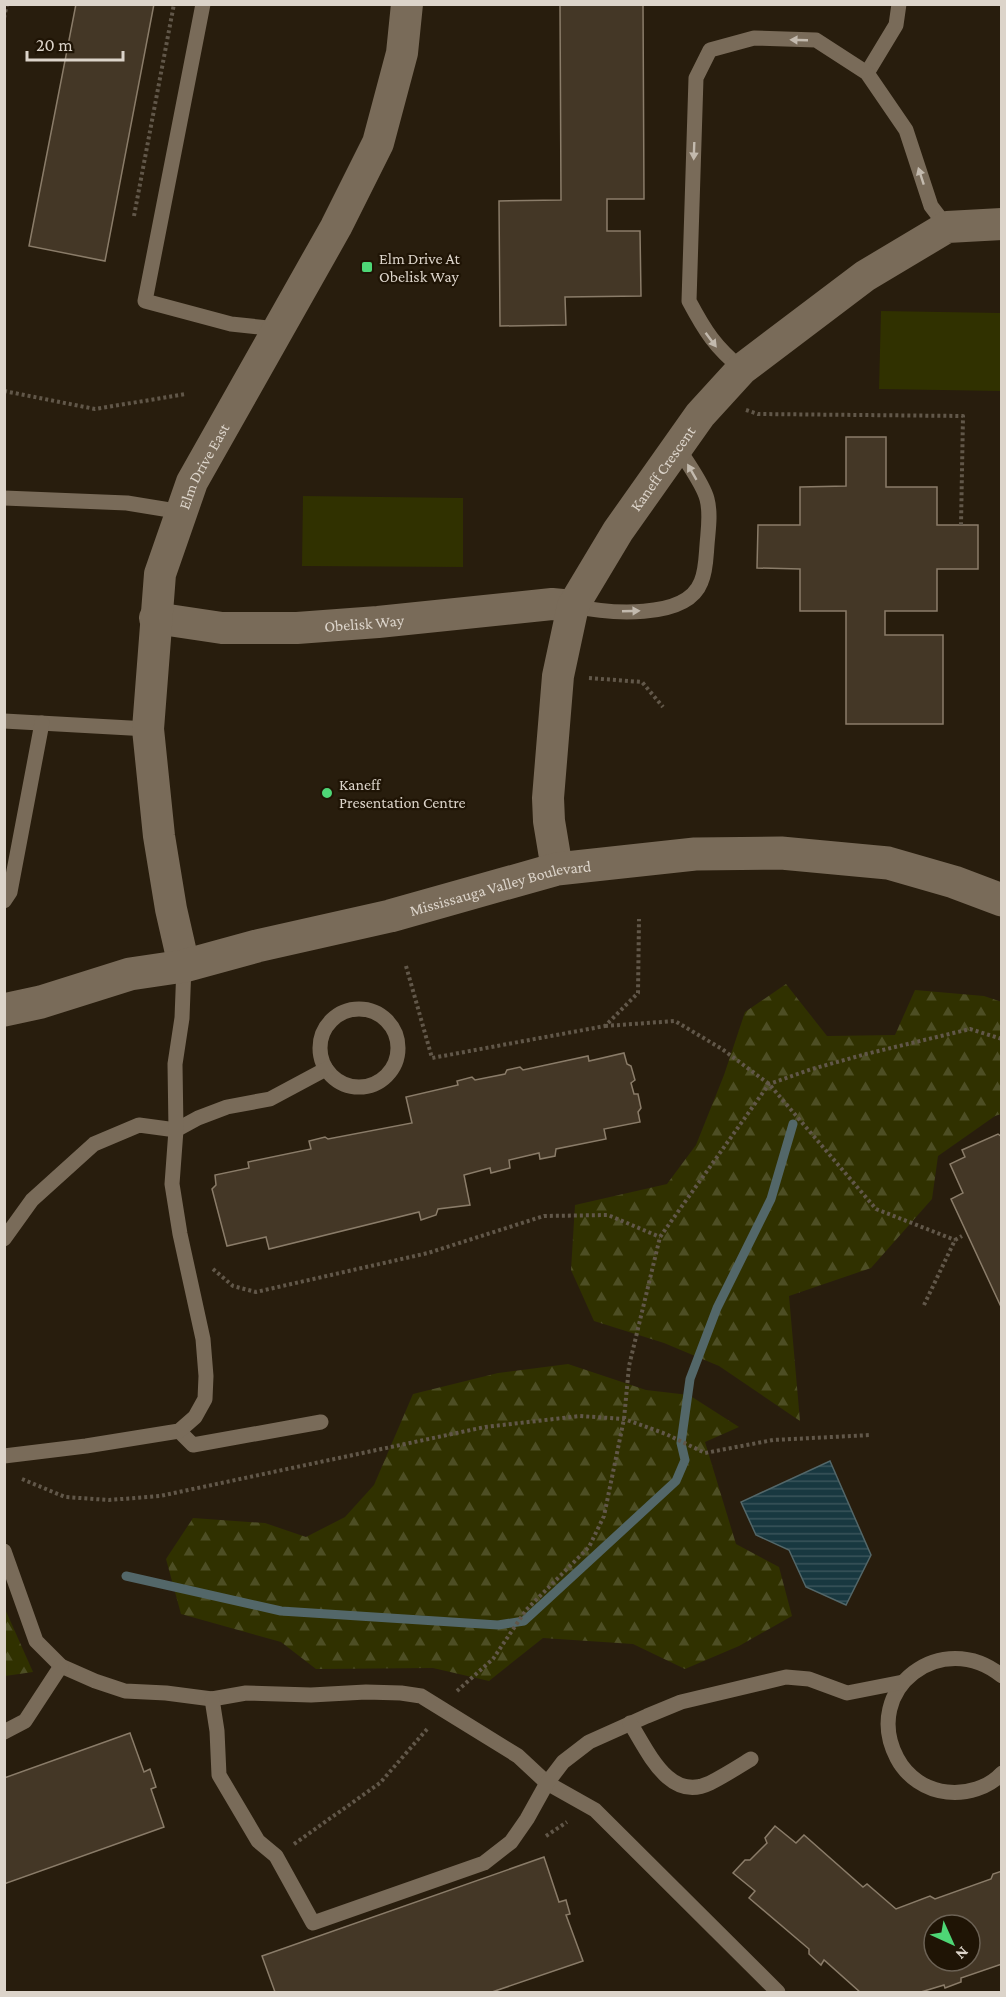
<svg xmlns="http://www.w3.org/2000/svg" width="1006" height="1997" font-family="'Crimson Pro',serif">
	<defs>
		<pattern id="forest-firs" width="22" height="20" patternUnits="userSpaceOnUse" patternTransform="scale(1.5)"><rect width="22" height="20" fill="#303100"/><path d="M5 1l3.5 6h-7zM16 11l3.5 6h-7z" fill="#4d4e24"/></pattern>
		<pattern id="water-rules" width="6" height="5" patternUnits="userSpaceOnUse" patternTransform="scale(1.5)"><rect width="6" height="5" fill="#183840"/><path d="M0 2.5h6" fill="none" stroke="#39545a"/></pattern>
	</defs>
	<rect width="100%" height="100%" fill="#281d0d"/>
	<g fill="url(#forest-firs)">
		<path d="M 786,984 L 827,1036 L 895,1035 L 915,990 L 984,996 L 1002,1002 L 1001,1114 L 995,1116 L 938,1156 L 932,1199 L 871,1268 L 789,1296 L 800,1421 L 719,1366 L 664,1343 L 594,1321 L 571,1270 L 575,1205 L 667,1184 L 696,1145 L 724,1075 L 745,1012 Z"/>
		<path d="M 568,1364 L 646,1390 L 689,1395 L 739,1427 L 705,1442 L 736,1544 L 779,1567 L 792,1616 L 739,1646 L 685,1669 L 633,1644 L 543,1638 L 489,1681 L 433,1668 L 316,1669 L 281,1642 L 181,1614 L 166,1559 L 193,1518 L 265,1523 L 306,1537 L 345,1517 L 374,1485 L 413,1394 L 498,1373 Z"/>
		<path d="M 4,1609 L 5,1609 L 33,1672 L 5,1676 Z"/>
	</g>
	<g fill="#303100">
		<path d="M 881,311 L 1001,313 L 1001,391 L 879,389 Z"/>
		<path d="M 303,496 L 463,498 L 463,567 L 302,566 Z"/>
	</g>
	<path fill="url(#water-rules)" stroke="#536769" stroke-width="1.5" d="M 830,1461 L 871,1555 L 846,1605 L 806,1587 L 789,1550 L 756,1535 L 741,1502 Z"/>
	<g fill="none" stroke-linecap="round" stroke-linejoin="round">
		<path stroke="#536769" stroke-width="9" d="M 126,1576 L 281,1611 L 498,1625 L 524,1621 L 676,1481 L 685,1460 L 681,1443 L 690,1379 L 717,1308 L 771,1199 L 793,1124"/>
	</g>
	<g fill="#443726" stroke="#8a7c69" stroke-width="1.5" fill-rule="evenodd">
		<path d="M 76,4 L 154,4 L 105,261 L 29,246 Z"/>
		<path d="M 560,4 L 643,4 L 644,199 L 607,199 L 607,231 L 640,231 L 641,296 L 565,297 L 566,325 L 500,326 L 499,201 L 561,200 Z"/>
		<path d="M 846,437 L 886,437 L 886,487 L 937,487 L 937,525 L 978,525 L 978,569 L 937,569 L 937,611 L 885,611 L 885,635 L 943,635 L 943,724 L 846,724 L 846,611 L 800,611 L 800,569 L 757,568 L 758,525 L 800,525 L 800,487 L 846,486 Z"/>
		<path d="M 624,1053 L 627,1064 L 631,1066 L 635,1080 L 631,1083 L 634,1094 L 638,1094 L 641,1108 L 638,1112 L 640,1122 L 604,1129 L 606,1139 L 556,1149 L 555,1156 L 540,1159 L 539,1153 L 509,1160 L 510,1168 L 491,1173 L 490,1168 L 464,1175 L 470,1205 L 438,1209 L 436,1215 L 421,1220 L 419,1212 L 269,1249 L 266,1237 L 227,1246 L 212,1189 L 216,1185 L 215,1175 L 249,1168 L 248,1162 L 311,1149 L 309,1141 L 325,1137 L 328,1139 L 412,1123 L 406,1097 L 458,1085 L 457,1081 L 472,1077 L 475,1080 L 505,1074 L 507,1070 L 520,1067 L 523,1070 L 588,1056 L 589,1061 Z"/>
		<path d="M 998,1134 L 1002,1137 L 1002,1309 L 951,1199 L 963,1193 L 950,1164 L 965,1157 L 962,1150 Z"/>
		<path d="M 130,1733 L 144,1772 L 150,1769 L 156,1787 L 151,1789 L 164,1827 L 4,1884 L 4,1778 Z"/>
		<path d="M 775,1826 L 796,1843 L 804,1835 L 863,1887 L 867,1884 L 896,1909 L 930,1896 L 935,1899 L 991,1879 L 993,1874 L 1002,1871 L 1002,1964 L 961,1978 L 961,1982 L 945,1988 L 944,1985 L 921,1992 L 860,1992 L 824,1960 L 821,1965 L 809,1954 L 809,1949 L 749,1898 L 755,1891 L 733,1873 L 745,1860 L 750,1860 L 767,1843 L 765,1838 ZM 934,1925 L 970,1925 L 970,1961 L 934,1961 Z"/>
		<path d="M 544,1857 L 559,1902 L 566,1900 L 570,1914 L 566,1915 L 583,1961 L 492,1992 L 275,1992 L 262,1956 Z"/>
	</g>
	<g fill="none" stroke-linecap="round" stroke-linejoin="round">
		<g stroke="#615749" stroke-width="4" stroke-dasharray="3 3" stroke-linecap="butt">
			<path d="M 4,18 L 7,4"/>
			<path d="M 134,216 L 174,4"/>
			<path d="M 4,391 L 95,409 L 186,394"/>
			<path d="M 746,410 L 758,414 L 963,416 L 961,525"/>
			<path d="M 589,678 L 642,682 L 663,707"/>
			<path d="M 406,966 L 432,1058 L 605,1026 L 638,993 L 639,919"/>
			<path d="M 605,1026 L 675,1021 L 722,1049 L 769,1084 L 876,1209 L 955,1240"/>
			<path d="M 213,1269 L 233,1286 L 256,1292 L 428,1253 L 544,1216 L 608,1215 L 660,1237"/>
			<path d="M 924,1305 L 955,1240 L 962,1236"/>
			<path d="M 22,1479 L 65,1497 L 109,1500 L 160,1496 L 485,1427 L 580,1416 L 624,1419 L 666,1434 L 705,1453 L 773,1440 L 871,1435"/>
			<path d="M 457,1691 L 493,1659 L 526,1610 L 589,1547 L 604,1516 L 624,1419 L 629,1366 L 660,1237 L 769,1084 L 812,1069 L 866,1054 L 970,1029 L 1002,1039"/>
			<path d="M 546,1836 L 567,1822"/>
			<path d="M 294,1844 L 380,1783 L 428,1728"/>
		</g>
		<g stroke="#796b59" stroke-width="15">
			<path d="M 203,4 L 145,301 L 231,324 L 278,329"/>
			<path d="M 867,73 L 896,25 L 899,4"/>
			<path d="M 742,369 C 715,347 705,331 689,301 L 696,78 L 710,50 L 754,38 L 816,40 L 867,73 L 906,130 L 931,206 L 947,227"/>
			<path d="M 4,498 L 127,503 L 182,512"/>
			<path d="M 573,606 C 606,613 686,621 701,582 C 706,571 706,557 707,545 C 708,531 711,514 707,499 C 703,483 686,462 678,447"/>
			<path d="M 4,721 L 148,729"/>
			<path d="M 4,901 L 10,892 L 42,723"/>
			<circle cx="359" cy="1048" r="39"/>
			<path d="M 4,1239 L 32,1200 L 94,1144 L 139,1125 L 176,1130 L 198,1118 L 227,1107 L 270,1099 L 326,1069"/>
			<path d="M 179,1431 L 193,1445 L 321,1422"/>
			<path d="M 4,1456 L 86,1446 L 179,1431 L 195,1417 L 205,1399 L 206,1376 L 203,1339 L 180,1234 L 172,1184 L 176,1130 L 175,1064 L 182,1018 L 184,966"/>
			<path d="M 4,1551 L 36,1641 L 61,1666 L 95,1681 L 125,1691 L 166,1693 L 212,1699 L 246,1693 L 311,1695 L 366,1692 L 401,1693 L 421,1696 L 518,1756 L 547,1783 L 595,1810 L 778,1992"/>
			<path d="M 1002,1676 C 942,1627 861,1689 897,1758 C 907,1777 926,1790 947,1792 C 967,1794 988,1788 1002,1773"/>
			<path d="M 212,1699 L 217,1731 L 219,1775 L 258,1841 L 276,1856 L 313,1923 L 484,1863 L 511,1842 L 527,1819 L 547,1783 L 563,1762 L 589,1742 L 647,1716 L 681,1702 L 786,1677 L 809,1679 L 847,1693 L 903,1682"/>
			<path d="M 630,1723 C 648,1751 669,1803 710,1783 C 724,1776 738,1767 751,1759"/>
			<path d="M 4,1732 L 25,1721 L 61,1666"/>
		</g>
		<g stroke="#796b59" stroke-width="32">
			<path id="s1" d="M 155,618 L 222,628 L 297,628 L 378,622 L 552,604 L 573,606"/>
			<path id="s2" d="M 557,869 L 549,821 L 548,798 L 558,676 L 573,606 L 618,531 L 700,415 L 742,369 L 865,276 L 947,227 L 1002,224"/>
			<path id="s3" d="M 184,966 L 171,909 L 159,836 L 148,729 L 160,574 L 192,482 L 336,227 L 378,143 L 402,53 L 407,4"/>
		</g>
		<path stroke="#796b59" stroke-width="33" id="s4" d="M 4,1010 L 41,1002 L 130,974 L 184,966 L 257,946 L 390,916 L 557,869 L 695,854 L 781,853 L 888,863 L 954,882 L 1002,900"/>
	</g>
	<defs><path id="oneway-solid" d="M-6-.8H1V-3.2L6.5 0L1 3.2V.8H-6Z" transform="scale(1.5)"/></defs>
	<g fill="#c3baae">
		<use href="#oneway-solid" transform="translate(799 40) rotate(-178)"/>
		<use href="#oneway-solid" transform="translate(694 151) rotate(92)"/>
		<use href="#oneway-solid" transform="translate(921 176) rotate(-108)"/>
		<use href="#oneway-solid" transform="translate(711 340) rotate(53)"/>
		<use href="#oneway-solid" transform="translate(692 472) rotate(-120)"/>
		<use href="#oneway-solid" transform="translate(631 611) rotate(-2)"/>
	</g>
	<g fill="#4ed676" stroke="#1f1405" stroke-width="2">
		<rect x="361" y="261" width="12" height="12" rx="3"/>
		<circle cx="327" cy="793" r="6"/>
	</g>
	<g text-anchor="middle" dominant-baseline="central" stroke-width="4.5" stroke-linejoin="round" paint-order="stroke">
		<g font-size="16" fill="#dcd4ca" stroke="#1f1405" text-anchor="start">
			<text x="379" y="258">Elm Drive At<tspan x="379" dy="18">Obelisk Way</tspan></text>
			<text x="339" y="784">Kaneff<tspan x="339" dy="18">Presentation Centre</tspan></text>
		</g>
		<g font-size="16" fill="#dcd4ca" stroke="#1f1405">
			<text stroke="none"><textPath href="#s2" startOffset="430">Kaneff Crescent</textPath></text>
			<text stroke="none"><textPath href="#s3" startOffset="512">Elm Drive East</textPath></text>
			<text stroke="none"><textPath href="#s1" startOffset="210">Obelisk Way</textPath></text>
			<text stroke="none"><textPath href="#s4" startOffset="512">Mississauga Valley Boulevard</textPath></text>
		</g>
	</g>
	<rect width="1006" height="1997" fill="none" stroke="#dcd4ca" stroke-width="12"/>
	<g transform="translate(952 1943) rotate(135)"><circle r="28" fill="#1f1405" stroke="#6b6154" stroke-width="1.5"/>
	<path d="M0-4.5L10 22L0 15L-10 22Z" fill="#4ed676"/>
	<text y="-9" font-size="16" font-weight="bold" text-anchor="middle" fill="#dcd4ca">N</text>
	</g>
	<path d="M27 51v9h96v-9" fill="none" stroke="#dcd4ca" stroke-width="3"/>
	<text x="36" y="51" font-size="18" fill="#dcd4ca" stroke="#1f1405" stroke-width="4.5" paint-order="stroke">20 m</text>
</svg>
